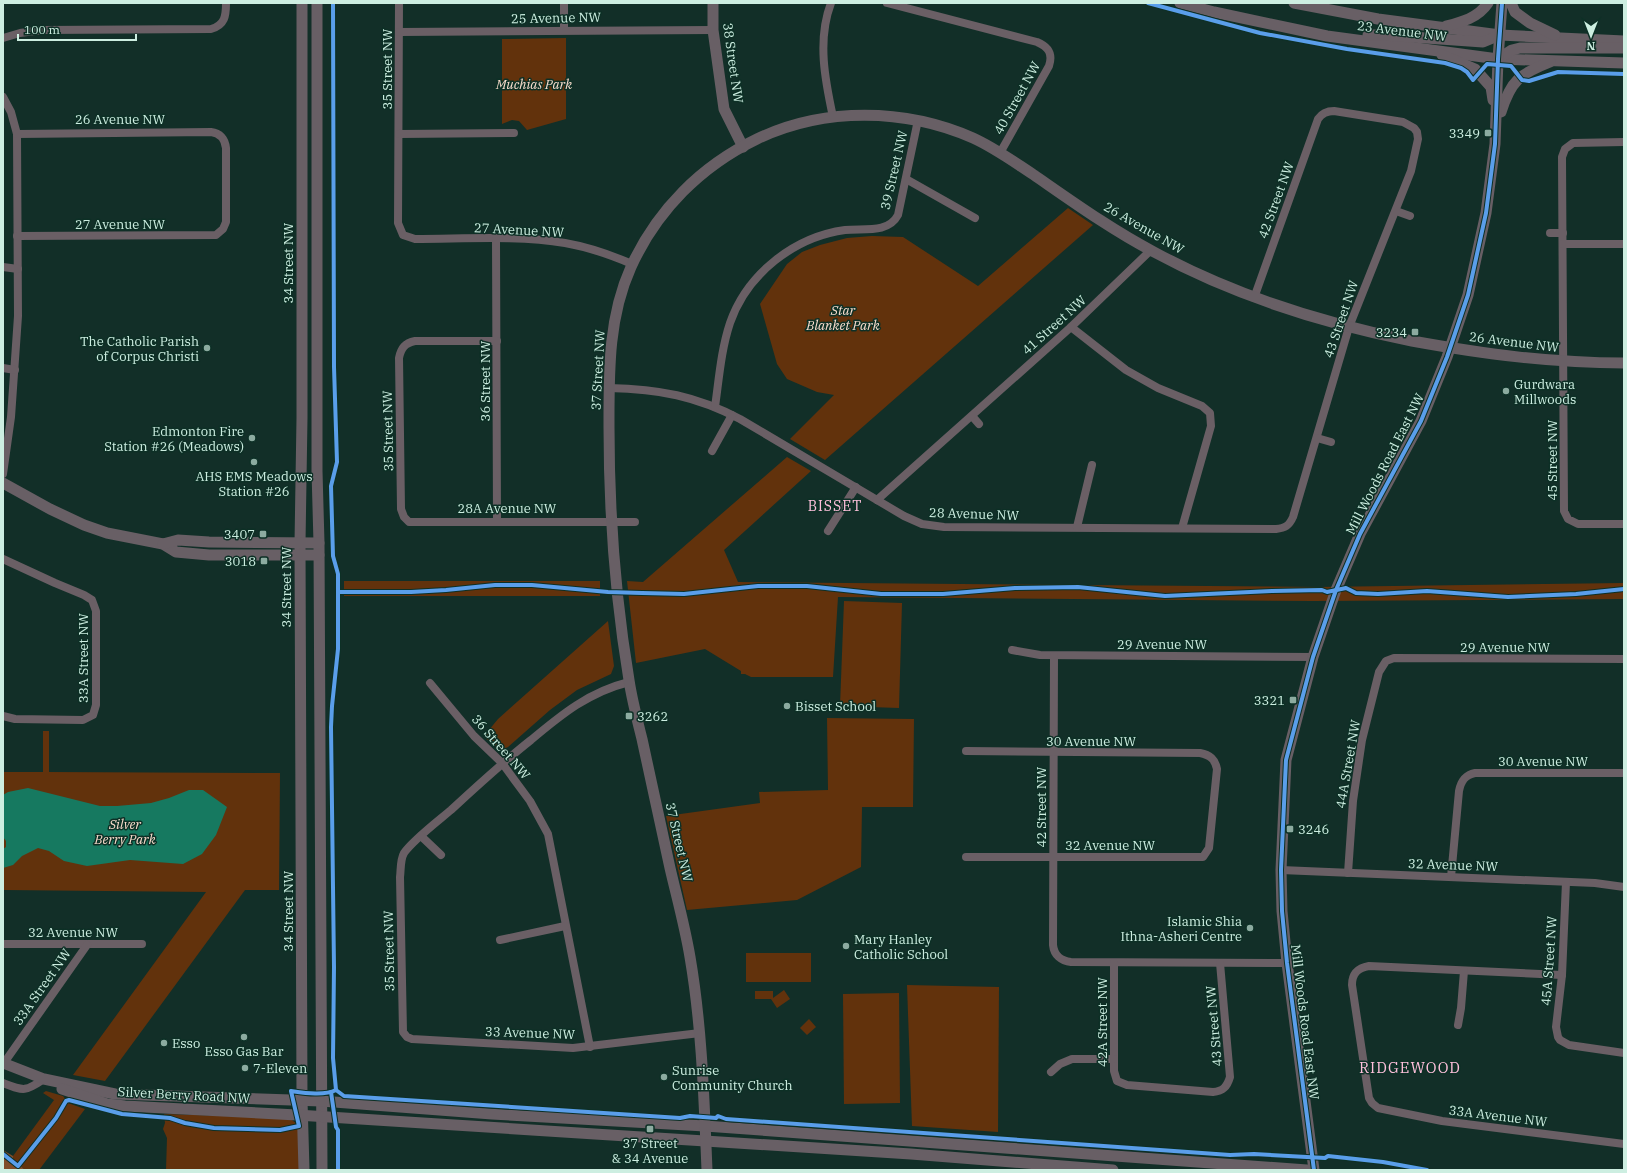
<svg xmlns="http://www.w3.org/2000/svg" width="1627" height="1173" font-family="'IBM Plex Serif',serif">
	<rect width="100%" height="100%" fill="#122f28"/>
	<g fill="#62320c">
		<path d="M 566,38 L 566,119 L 527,130 L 519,121 L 512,120 L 502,124 L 502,39 Z"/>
		<path d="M 1068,208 L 1093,225 L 825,460 L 790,439 L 834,395 L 817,392 L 787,379 L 777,364 L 760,304 L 787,264 L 802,252 L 820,245 L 847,238 L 872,236 L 903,237 L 978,286 Z"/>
		<path d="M 787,457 L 811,471 L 724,550 L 738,582 L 1318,587 L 1624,583 L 1624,599 L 1313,601 L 838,597 L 833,677 L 751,677 L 745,674 L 741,674 L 741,671 L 705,649 L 636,663 L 627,581 L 643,582 Z"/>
		<rect x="344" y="581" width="256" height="15"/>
		<path d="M 844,601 L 902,603 L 899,708 L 840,706 Z"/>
		<path d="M 608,621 L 614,666 L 611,674 L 577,690 L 550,710 L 508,747 C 497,752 491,743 484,736 L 498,719 Z"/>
		<path d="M 827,718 L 914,719 L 913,807 L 862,807 L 861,867 L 797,900 L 687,910 L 666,816 L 760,803 L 759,792 L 828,790 Z"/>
		<path d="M 43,731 L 49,731 L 49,772 L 280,773 L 279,890 L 245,890 L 105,1081 L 73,1075 L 206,892 L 3,890 L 3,772 L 43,772 Z"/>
		<rect x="746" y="953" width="65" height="29"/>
		<path d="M 907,985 L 999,987 L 998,1132 L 912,1126 Z"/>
		<path d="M 784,990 L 790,999 L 777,1008 L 771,999 L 755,999 L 755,991 L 773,991 L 773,998 Z"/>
		<path d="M 899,993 L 900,1103 L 844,1104 L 843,994 Z"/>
		<path d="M 809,1019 L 816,1027 L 807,1035 L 800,1028 Z"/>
		<path d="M 46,1091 L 63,1096 L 68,1103 L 85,1109 L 39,1170 L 25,1170 L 13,1159 L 13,1156 L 54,1100 L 43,1093 Z"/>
		<path d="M 164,1114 L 289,1118 L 296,1123 L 299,1129 L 299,1170 L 166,1170 L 167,1138 L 163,1129 L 165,1123 Z"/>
	</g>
	<path fill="#7f4c29" d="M 3,1150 L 13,1156 L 13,1159 L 25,1170 L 3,1170 Z"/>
	<path fill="#167960" d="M 28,788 L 100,806 L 117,806 L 151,803 L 169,798 L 189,790 L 203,790 L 227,807 L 216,835 L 202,854 L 183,864 L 130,860 L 87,866 L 64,861 L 49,851 L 38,848 L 22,856 L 13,865 L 3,868 L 3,849 L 6,847 L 6,841 L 3,837 L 3,795 L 8,792 Z"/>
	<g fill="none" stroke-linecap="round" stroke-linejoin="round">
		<g stroke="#6a5f65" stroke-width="8">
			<path d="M 399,3 L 398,223 L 403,235 L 415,239 C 463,239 518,235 565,243 C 588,247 611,255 632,264"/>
			<path d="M 564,3 L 564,30"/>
			<path d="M 831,3 C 817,40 825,80 833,117"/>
			<path d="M 887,3 L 1037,42 C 1049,47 1053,54 1049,66 L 1000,153"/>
			<path d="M 399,32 L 713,30"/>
			<path d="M 3,38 L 20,33 L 43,30 L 211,29 C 225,25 226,16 226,3"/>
			<path d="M 3,97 L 11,112 L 17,134 L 18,316 L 11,417 L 3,474"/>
			<path d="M 17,134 L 211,132 C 220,133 225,139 226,148 L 226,222 L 223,229 L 216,235 L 17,236"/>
			<path d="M 399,134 L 514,133"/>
			<path d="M 1624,142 L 1573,143 L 1565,149 L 1562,157 L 1564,511 L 1568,519 L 1578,524 L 1624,524"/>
			<path d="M 906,179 L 975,218"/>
			<path d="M 1396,211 L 1410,216"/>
			<path d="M 1550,233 L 1563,233"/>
			<path d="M 496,239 L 497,522"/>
			<path d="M 1563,244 L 1624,244"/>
			<path d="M 3,267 L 18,269"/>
			<path d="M 1071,327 L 1126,370 L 1158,388 L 1202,406 L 1210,413 L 1211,426 L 1182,528"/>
			<path d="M 497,341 L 415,341 C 405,343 401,348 399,358 L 401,509 L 404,517 L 409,522 L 635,522"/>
			<path d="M 3,368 L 15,370"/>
			<path d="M 609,388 C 659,389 696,396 740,419 L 904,516 L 922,524 L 944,527 L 1276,529 C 1285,528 1289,526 1293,517 L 1349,327 L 1411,171 L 1418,139 L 1417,132 L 1414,128 L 1403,122 L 1334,111 C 1327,111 1322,113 1318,119 L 1254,298"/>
			<path d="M 715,407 C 719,379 721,350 730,323 C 747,274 794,237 845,230 C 863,228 888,234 898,215 L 918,120"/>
			<path d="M 972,416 L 979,424"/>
			<path d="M 1317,438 L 1331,442"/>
			<path d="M 712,451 L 732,415"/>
			<path d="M 877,500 L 1071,327 L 1151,250"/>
			<path d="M 1077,527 L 1092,465"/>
			<path d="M 828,531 L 856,487"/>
			<path d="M 3,559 L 55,583 L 84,595 L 92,600 L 96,611 L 96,705 L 93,715 L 83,720 L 15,719 L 3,716"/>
			<path d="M 1012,650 L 1040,655 L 1313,657"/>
			<path d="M 1054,656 L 1053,945 C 1054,955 1061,961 1071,962 L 1287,963"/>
			<path d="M 629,682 C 589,692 562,714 531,740 C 503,762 477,786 451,810 C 438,821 413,840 404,853 C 400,860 401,870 400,877 L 403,1032 L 407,1037 L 412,1039 L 573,1048 L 700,1033"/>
			<path d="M 430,683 L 474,736 L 502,763 L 530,801 L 548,834 L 590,1047"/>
			<path d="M 966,751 L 1200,753 C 1210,755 1215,759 1217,769 L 1209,848 L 1203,857 L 966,857"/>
			<path d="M 421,836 L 441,855"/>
			<path d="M 1281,870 L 1595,883 L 1624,887"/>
			<path d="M 1348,873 L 1353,801 L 1362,740 L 1379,672 L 1386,661 L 1394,658 L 1624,659"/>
			<path d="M 1451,877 L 1459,791 C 1461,781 1465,775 1475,773 L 1624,773"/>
			<path d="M 1566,882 L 1562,975 L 1556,1027 L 1558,1037 L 1560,1040 L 1569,1045 L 1624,1053"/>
			<path d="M 500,940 L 565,926"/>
			<path d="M 3,944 L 142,944"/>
			<path d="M 1114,963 L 1114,1071 L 1117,1081 L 1127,1085 L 1213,1092 C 1223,1091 1227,1087 1230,1077 L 1220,963"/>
			<path d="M 1562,975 L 1369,966 C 1358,968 1352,973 1352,985 L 1369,1098 L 1372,1103 L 1378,1108 L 1442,1121 L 1624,1144"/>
			<path d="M 1458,1025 L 1461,1008 L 1464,971"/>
			<path d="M 4,1063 L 87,945"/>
			<path d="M 1051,1072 L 1060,1064 L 1072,1059 L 1114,1059"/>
			<path d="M 3,1083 C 24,1091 25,1092 44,1079"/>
		</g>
		<g stroke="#685f65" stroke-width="11">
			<path d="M 302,3 L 302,418 L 300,543 L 302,1100 L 304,1170"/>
			<path d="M 317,3 L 317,471 L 319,543 L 322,1170"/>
			<path d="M 713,3 L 713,30 L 724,109 L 743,147"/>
			<path d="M 1180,3 L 1214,12 L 1327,36 L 1498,59 L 1624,63"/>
			<path d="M 1294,3 L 1378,19 L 1500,35 L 1624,41"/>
			<path d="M 1511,3 L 1515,12 L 1530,23 L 1555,35"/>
			<path d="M 1446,26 C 1462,22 1478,18 1488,3"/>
			<path d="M 1368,35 L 1383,35 L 1483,42 L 1500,35"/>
			<path d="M 1442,55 L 1475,69 L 1491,87 L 1493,100"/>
			<path d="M 1498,59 L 1512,50 L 1520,48 L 1624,48"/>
			<path d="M 1501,112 C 1511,80 1520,74 1550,62"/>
			<path d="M 3,483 L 50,509 L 84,525 L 107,533 L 163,544 L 176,552 L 209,555 L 319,555"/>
			<path d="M 163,544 L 178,540 L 209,542 L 319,543"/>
			<path d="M 3,1063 L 44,1079 L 115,1094 L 321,1101 L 492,1114 L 705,1126 L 1307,1170"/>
			<path d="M 62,1089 L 107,1104 L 125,1106 L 297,1115 L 911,1154 L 1113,1170"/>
			<path d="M 707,1170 C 704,1099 702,1027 690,957 C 685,927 677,898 670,868 C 661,825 651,782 642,739 C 637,719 632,700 629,680 C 615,596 609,512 609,427 C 609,372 608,318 631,267 C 657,210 701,166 757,139 C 824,107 905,108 973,138 C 995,148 1014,162 1034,175 C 1073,202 1112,230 1154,252 C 1235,296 1322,323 1412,341 C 1484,354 1551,363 1624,363"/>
			<path d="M 1314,1170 L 1287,963 L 1282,911 L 1281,870 L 1286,760 L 1313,657 L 1336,590 L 1360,534 L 1421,421 L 1447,357 L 1468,295 L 1486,213 L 1495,144 L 1498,59 L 1502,3"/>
		</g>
		<defs>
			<g id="cycleway">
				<path d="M 333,3 L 334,367 L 337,462 L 331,486 L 333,556 L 338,574 L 338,649 L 332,706 L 331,727 L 334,967 L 333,1058 L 336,1090 L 344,1096 L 680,1118 L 690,1116 L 716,1118 L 718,1116 L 726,1119 L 1230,1155 L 1254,1154 L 1325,1158 L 1328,1156 L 1383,1162 L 1427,1170"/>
				<path d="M 1148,3 L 1260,33 L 1347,49 L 1445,63 L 1461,68 L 1467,72 L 1473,80 L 1487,64 L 1511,66 L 1522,80 L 1529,81 L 1558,72 L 1624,74"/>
				<path d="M 338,592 L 411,592 L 446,590 L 495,585 L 532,585 L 608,592 L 642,593 L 684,594 L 758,586 L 807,586 L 881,594 L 943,594 L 1015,588 L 1078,587 L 1165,596 L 1272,591 L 1322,590 L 1327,592 L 1346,588 L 1356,593 L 1378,594 L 1427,591 L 1508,597 L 1576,594 L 1624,589"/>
				<path d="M 331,1092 L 336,1127 L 338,1130 L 338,1170"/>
				<path d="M 3,1154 L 18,1166 L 56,1118 L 66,1101 L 69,1100 L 122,1114 L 170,1118 L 185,1123 L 214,1128 L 280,1130 L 299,1126 L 291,1091 C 305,1093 324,1096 336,1090"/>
				<path d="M 1314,1170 L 1287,963 L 1282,911 L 1281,870 L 1286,760 L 1313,657 L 1336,590 L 1360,534 L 1421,421 L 1447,357 L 1468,295 L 1486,213 L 1495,144 L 1498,59 L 1502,3"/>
			</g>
		</defs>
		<use href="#cycleway" stroke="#0d3026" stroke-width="6"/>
		<use href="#cycleway" stroke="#5a9eea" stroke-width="4"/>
	</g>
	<g fill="#8caba0" stroke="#0d3026" stroke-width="1.5">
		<rect x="1484" y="129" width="8" height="8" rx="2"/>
		<rect x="1411" y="328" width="8" height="8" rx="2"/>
		<circle cx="207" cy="348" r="4"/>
		<circle cx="1506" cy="391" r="4"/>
		<circle cx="252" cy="438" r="4"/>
		<circle cx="254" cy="462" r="4"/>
		<rect x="259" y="530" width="8" height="8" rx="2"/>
		<rect x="260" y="557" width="8" height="8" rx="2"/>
		<rect x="1289" y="696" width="8" height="8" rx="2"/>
		<circle cx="787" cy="706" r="4"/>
		<rect x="625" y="712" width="8" height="8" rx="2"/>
		<rect x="1286" y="825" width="8" height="8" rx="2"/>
		<circle cx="1250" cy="928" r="4"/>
		<circle cx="846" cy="946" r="4"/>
		<circle cx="244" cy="1037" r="4"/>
		<circle cx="164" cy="1043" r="4"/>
		<circle cx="245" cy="1068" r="4"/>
		<circle cx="664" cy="1077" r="4"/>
		<rect x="646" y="1125" width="8" height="8" rx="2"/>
	</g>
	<g text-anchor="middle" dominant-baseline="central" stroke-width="3" stroke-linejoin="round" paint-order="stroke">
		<g font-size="13" fill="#cdeee1" stroke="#0d3026">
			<text transform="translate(556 18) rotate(-1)">25 Avenue NW</text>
			<text transform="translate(1402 31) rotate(7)">23 Avenue NW</text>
			<text transform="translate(733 63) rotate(82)">38 Street NW</text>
			<text transform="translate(387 69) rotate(-90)">35 Street NW</text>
			<text transform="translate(1017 98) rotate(-61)">40 Street NW</text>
			<text x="120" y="119">26 Avenue NW</text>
			<text transform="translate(894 170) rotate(-77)">39 Street NW</text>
			<text transform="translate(1276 200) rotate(-70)">42 Street NW</text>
			<text x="120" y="224">27 Avenue NW</text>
			<text transform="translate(1144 228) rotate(30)">26 Avenue NW</text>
			<text transform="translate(519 230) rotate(3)">27 Avenue NW</text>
			<text transform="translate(288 263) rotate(-90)">34 Street NW</text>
			<text transform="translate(1341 319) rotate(-71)">43 Street NW</text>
			<text transform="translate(1054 325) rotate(-42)">41 Street NW</text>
			<text transform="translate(1514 342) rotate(7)">26 Avenue NW</text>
			<text transform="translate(598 370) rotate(-87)">37 Street NW</text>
			<text transform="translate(485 381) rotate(-90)">36 Street NW</text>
			<text transform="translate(388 431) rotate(-91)">35 Street NW</text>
			<text transform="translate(1552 460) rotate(-90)">45 Street NW</text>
			<text transform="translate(1385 464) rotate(-63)">Mill Woods Road East NW</text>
			<text x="507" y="508">28A Avenue NW</text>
			<text transform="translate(974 514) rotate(2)">28 Avenue NW</text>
			<text transform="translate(286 587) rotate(-90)">34 Street NW</text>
			<text x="1162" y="644">29 Avenue NW</text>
			<text x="1505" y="647">29 Avenue NW</text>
			<text transform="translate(83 658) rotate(-90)">33A Street NW</text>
			<text x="1091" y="741">30 Avenue NW</text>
			<text transform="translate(501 747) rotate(49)">36 Street NW</text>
			<text x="1543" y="761">30 Avenue NW</text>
			<text transform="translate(1348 764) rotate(-80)">44A Street NW</text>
			<text transform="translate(1041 807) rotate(-90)">42 Street NW</text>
			<text transform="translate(679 842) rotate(77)">37 Street NW</text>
			<text x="1110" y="845">32 Avenue NW</text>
			<text transform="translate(1453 865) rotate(2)">32 Avenue NW</text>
			<text transform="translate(288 911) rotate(-90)">34 Street NW</text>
			<text x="73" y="932">32 Avenue NW</text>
			<text transform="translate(389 951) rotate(-91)">35 Street NW</text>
			<text transform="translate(1549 961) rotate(-86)">45A Street NW</text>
			<text transform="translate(42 987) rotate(-55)">33A Street NW</text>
			<text transform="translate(1102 1022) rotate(-90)">42A Street NW</text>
			<text transform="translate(1305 1022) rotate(83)">Mill Woods Road East NW</text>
			<text transform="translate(1214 1026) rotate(-95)">43 Street NW</text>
			<text transform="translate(530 1033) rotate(2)">33 Avenue NW</text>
			<text transform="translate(184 1095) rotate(3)">Silver Berry Road NW</text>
			<text transform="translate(1498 1116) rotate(7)">33A Avenue NW</text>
		</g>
		<g font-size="13" font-style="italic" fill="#fbdece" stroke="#0d3026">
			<text x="534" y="84">Muchias Park</text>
			<text x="843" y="310">Star<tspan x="843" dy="15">Blanket Park</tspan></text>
			<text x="125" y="824">Silver<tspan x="125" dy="15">Berry Park</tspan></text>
		</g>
		<g font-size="13" fill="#cdeee1" stroke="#0d3026" text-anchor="end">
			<text x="1480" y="133">3349</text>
			<text x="1407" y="332">3234</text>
			<text x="199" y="341">The Catholic Parish<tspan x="199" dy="15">of Corpus Christi</tspan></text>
			<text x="1514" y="384" text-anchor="start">Gurdwara<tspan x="1514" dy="15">Millwoods</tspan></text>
			<text x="244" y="431">Edmonton Fire<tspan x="244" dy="15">Station #26 (Meadows)</tspan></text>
			<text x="254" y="476" text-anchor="middle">AHS EMS Meadows<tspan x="254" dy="15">Station #26</tspan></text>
			<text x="255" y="534">3407</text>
			<text x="256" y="561">3018</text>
			<text x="1285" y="700">3321</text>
			<text x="795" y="706" text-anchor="start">Bisset School</text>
			<text x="637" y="716" text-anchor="start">3262</text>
			<text x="1298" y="829" text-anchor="start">3246</text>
			<text x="1242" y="921">Islamic Shia<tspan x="1242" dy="15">Ithna-Asheri Centre</tspan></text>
			<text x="854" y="939" text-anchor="start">Mary Hanley<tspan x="854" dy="15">Catholic School</tspan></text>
			<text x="172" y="1043" text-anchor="start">Esso</text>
			<text x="244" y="1051" text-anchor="middle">Esso Gas Bar</text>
			<text x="253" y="1068" text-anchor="start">7-Eleven</text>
			<text x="672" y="1070" text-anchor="start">Sunrise<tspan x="672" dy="15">Community Church</tspan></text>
			<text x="650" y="1143" text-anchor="middle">37 Street<tspan x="650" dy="15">&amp; 34 Avenue</tspan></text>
		</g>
		<g font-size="14" letter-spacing="1" fill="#ffc0dc" stroke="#0d3026">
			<text x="835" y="506">BISSET</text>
		</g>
		<g font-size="15" letter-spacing="1" fill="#ffc0dc" stroke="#0d3026">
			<text x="1410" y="1067">RIDGEWOOD</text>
		</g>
	</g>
	<rect width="1627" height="1173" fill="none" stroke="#cdeee1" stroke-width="8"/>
	<g transform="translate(1591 36) rotate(180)" stroke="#0d3026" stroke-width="3" paint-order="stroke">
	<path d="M0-3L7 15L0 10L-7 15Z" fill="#cdeee1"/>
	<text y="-6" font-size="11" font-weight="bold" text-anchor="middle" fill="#cdeee1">N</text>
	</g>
	<path d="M18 34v6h118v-6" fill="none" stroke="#cdeee1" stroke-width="2"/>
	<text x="24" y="34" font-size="12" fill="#cdeee1" stroke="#0d3026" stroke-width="3" paint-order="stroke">100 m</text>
</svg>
